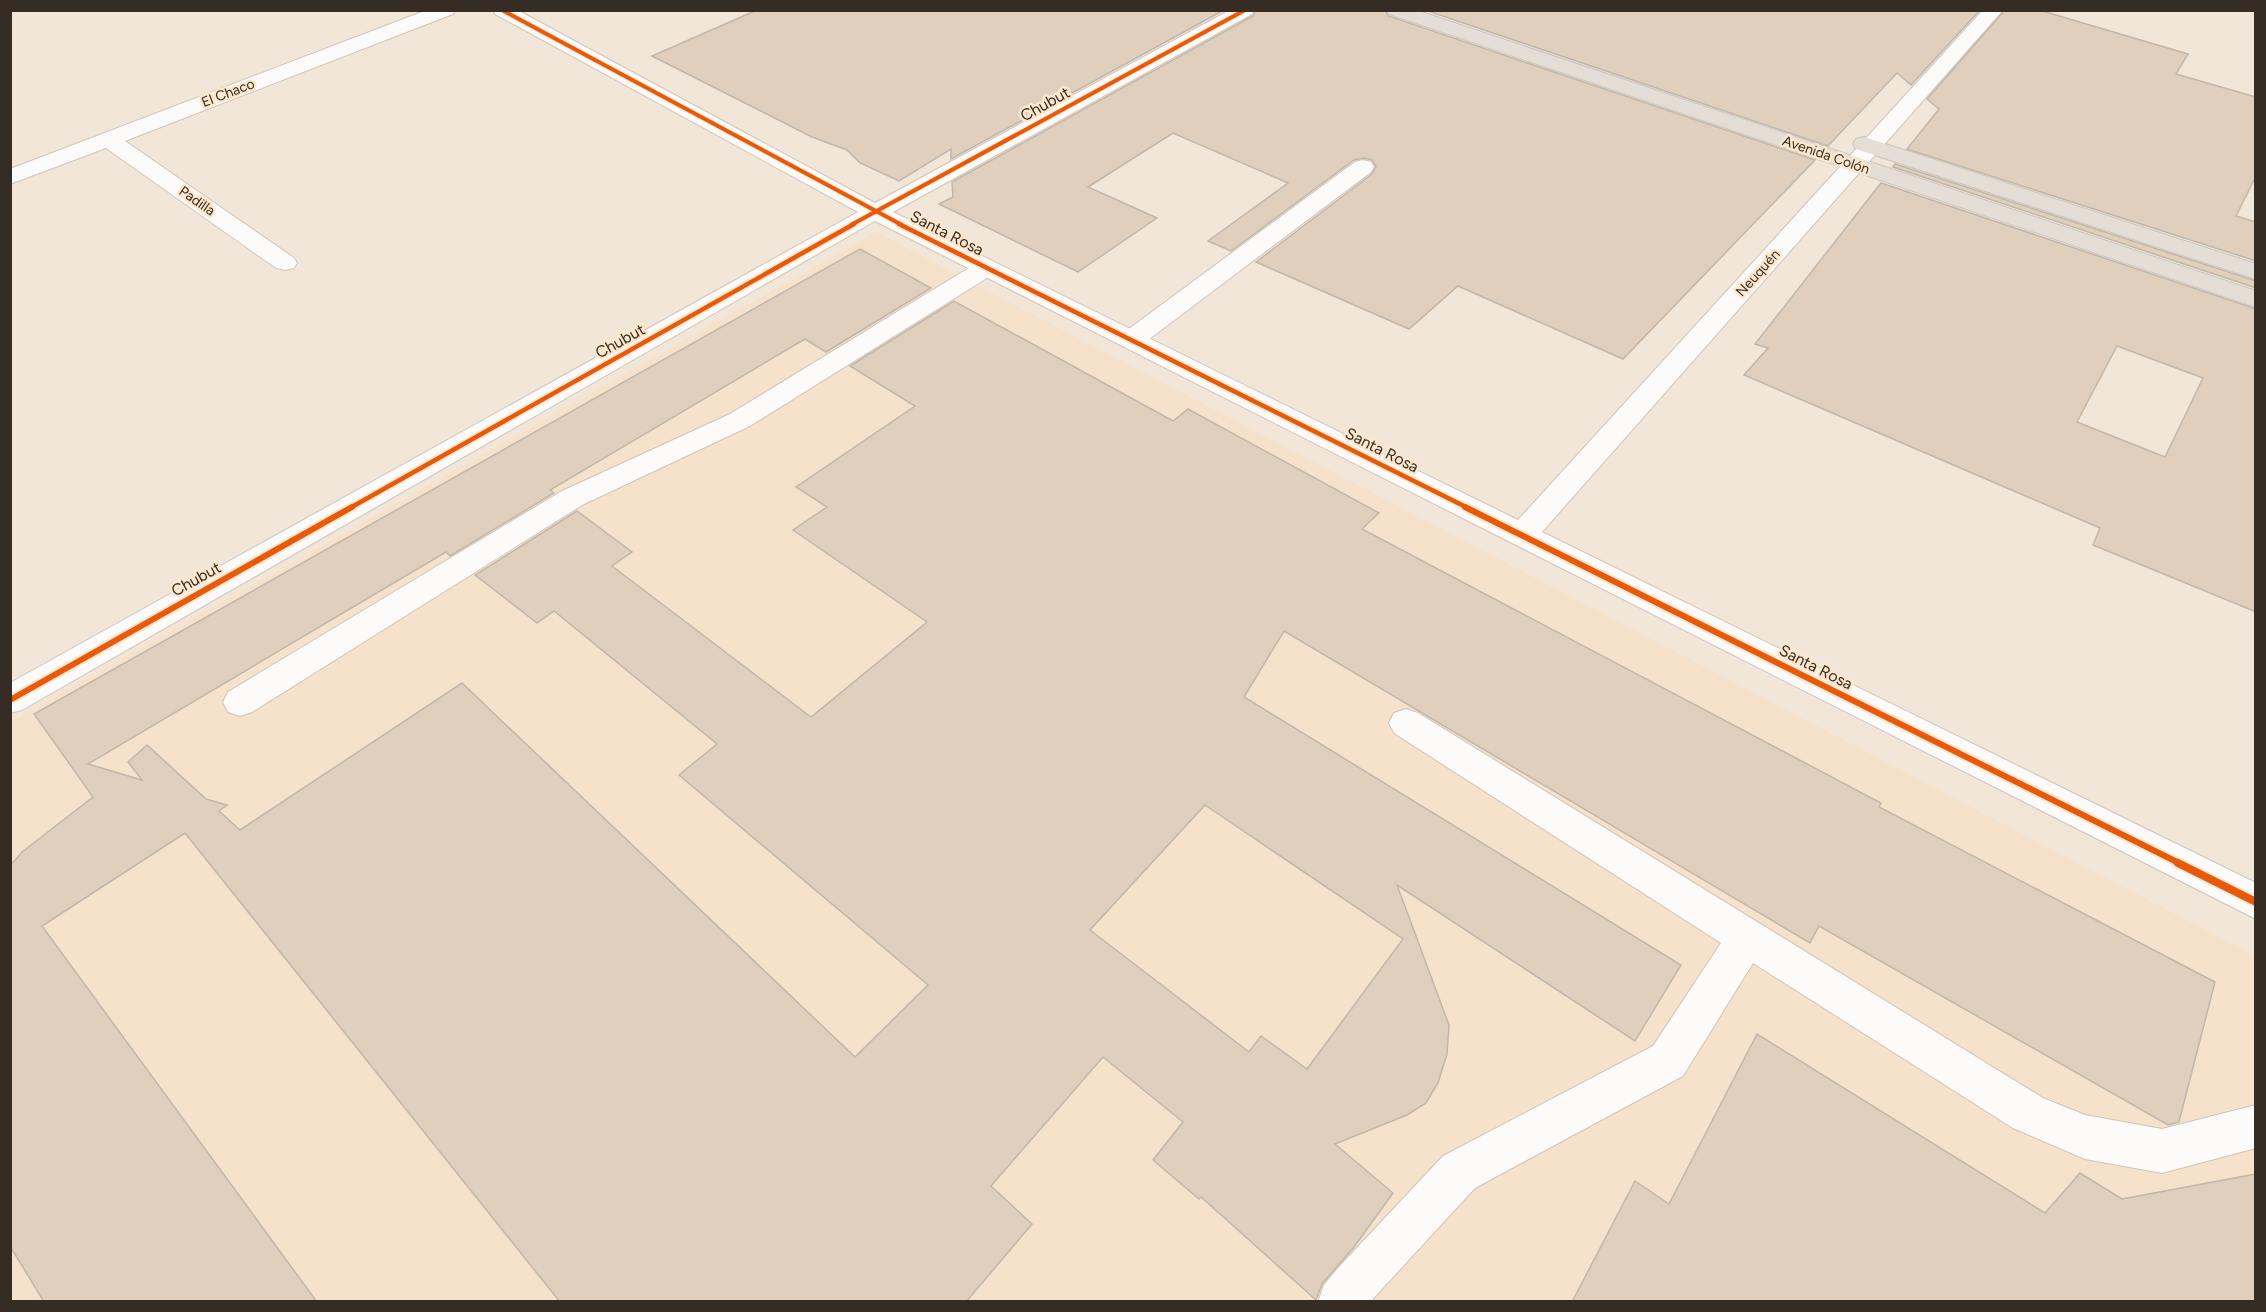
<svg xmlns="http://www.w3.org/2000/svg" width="2266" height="1312" font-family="Figtree,sans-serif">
	<rect width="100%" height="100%" fill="#f2e6d8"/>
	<path fill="#f6e2ca" d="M 876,232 L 2255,956 L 2255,1301 L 11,1301 L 10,722 Z"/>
	<g fill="#dfcfbc" stroke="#c0b7ac" stroke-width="1.5" fill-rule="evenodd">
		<path d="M 757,10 L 1224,10 L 951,159 L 951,149 L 899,181 L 860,163 L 847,150 L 812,137 L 652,56 Z"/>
		<path d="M 1256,10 L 1385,10 L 1388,16 L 1815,160 L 1623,359 L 1458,286 L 1409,329 L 1256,262 L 1372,174 L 1376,166 L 1372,160 L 1364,158 L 1354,160 L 1231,251 L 1208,241 L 1288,183 L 1173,133 L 1088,187 L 1157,218 L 1078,272 L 939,204 L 953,197 L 952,182 L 1253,16 Z"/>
		<path d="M 1425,10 L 1980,10 L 1911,85 L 1897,73 L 1828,146 Z"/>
		<path d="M 2005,10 L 2039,10 L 2188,54 L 2176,74 L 2256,97 L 2256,176 L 2236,216 L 2256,222 L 2256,261 L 1907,149 L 1939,109 L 1927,99 Z"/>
		<path d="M 1895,164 L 2256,281 L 2256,288 L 1893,167 Z"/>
		<path d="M 1881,183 L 2256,309 L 2256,612 L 2093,545 L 2100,528 L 1744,375 L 1768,348 L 1755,344 ZM 2117,346 L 2203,378 L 2165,457 L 2077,422 Z"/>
		<path d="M 860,249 L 931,288 L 826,352 L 805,339 L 550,490 L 554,493 L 450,556 L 446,552 L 88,764 L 142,780 L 128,762 L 147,745 L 206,799 L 227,805 L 219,811 L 240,830 L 462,683 L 855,1057 L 928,985 L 679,775 L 717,744 L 554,611 L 537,623 L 475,575 L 577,511 L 632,552 L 612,566 L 811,717 L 927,622 L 793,530 L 827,507 L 796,487 L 915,406 L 850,366 L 954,301 L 1173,421 L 1188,409 L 1379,513 L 1362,529 L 1881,803 L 1879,807 L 2215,982 L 2179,1122 L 2168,1125 L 1819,926 L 1810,943 L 1284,631 L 1244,697 L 1681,965 L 1635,1041 L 1397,885 L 1449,1025 L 1447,1054 L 1438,1083 L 1426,1103 L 1407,1115 L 1335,1144 L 1393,1193 L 1354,1247 L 1322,1284 L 1316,1300 L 1201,1197 L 1199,1199 L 1153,1160 L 1183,1122 L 1103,1057 L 991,1186 L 1032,1224 L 966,1302 L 560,1302 L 185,833 L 42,926 L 317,1302 L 44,1302 L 10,1246 L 10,866 L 22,852 L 93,797 L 34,714 ZM 1205,805 L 1403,939 L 1307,1069 L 1261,1036 L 1249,1052 L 1090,930 Z"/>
		<path d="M 1757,1034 L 2045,1213 L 2080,1173 L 2122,1199 L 2256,1174 L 2256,1302 L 1572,1302 L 1635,1181 L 1669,1204 Z"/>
	</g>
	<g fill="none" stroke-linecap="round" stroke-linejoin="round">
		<defs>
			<g id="lane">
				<path d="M 1363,160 L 1371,162 L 1374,167 L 1371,172 L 1140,346 L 1131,348 L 1122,346 L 1118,340 L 1122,334 L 1355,162 Z"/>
				<path d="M 986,261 L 995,263 L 998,268 L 995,273 L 750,426 L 582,505 L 252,712 L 240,716 L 228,712 L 223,702 L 228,692 L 562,491 L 730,414 L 977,263 Z"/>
				<path d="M 1406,709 L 1418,713 L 2043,1098 L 2085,1115 L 2162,1129 L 2256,1105 L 2256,1148 L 2162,1173 L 2085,1159 L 2013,1128 L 1753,963 L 1683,1076 L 1475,1188 L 1370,1302 L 1318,1302 L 1324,1285 L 1338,1268 L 1443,1156 L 1653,1046 L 1721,943 L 1394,733 L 1389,723 L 1394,713 Z"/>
			</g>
			<g id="street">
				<path d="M 427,10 L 455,10 L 453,14 L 125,141 L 294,258 L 297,263 L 294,268 L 285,270 L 276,268 L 106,148 L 10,184 L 10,169 Z"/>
				<path d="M 493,10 L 517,10 L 875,203 L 1230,10 L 1254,10 L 1252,14 L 893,212 L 1518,520 L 1983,10 L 2003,10 L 1542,532 L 2256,883 L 2256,919 L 875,221 L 22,710 L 10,713 L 10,683 L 858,212 L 495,14 Z"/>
			</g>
			<g id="primary">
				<path d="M 1387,10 L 1416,10 L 2256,291 L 2256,307 L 1389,14 Z"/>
				<path d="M 1864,137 L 2256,264 L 2256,279 L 1856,149 L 1853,144 L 1856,139 Z"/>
			</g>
		</defs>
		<use href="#lane" stroke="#cec4b9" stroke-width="2"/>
		<use href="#street" stroke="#cec4b9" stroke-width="2"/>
		<use href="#primary" stroke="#cac4bd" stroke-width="2"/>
		<use href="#lane" fill="#fdfbf9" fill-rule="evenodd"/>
		<use href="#street" fill="#fdfbf9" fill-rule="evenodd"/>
		<use href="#primary" fill="#e4ded7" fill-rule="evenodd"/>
		<defs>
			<g id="cycleway-far3">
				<path d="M 502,10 L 902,225"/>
				<path d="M 851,225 L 1245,10"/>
			</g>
			<g id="cycleway-far2">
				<path d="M 899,224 L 1468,508"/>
				<path d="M 350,508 L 854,224"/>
			</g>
			<g id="cycleway-far1">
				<path d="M 1465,507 L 2181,864"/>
				<path d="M 10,700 L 352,507"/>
			</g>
			<path id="cycleway" d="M 2178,863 L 2256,902"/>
		</defs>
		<use href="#cycleway-far3" stroke="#fce7cd" stroke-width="6"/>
		<use href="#cycleway-far2" stroke="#fce7cd" stroke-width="8"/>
		<use href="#cycleway-far1" stroke="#fce7cd" stroke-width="10"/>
		<use href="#cycleway" stroke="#fce7cd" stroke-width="11"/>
		<use href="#cycleway-far3" stroke="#e8590c" stroke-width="4"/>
		<use href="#cycleway-far2" stroke="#e8590c" stroke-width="4.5"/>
		<use href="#cycleway-far1" stroke="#e8590c" stroke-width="6"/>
		<use href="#cycleway" stroke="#e8590c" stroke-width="8"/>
	</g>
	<g text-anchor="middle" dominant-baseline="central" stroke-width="5" stroke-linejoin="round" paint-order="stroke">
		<g font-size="14" fill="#352d23" stroke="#fce7cd">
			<text transform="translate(228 93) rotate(-21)">El Chaco</text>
			<text transform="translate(1826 155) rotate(19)">Avenida Colón</text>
			<text transform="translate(197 201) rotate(35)">Padilla</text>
			<text transform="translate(1758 273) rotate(-48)">Neuquén</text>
		</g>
		<g font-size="16" fill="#352d23" stroke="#fce7cd">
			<text transform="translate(1045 104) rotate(-29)">Chubut</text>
			<text transform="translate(947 233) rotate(27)">Santa Rosa</text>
			<text transform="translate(620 341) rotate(-29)">Chubut</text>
			<text transform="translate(1382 450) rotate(27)">Santa Rosa</text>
			<text transform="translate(196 579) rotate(-29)">Chubut</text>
			<text transform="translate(1816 667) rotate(27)">Santa Rosa</text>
		</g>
	</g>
	<rect width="2266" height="1312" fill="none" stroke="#352d23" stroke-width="24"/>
</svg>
